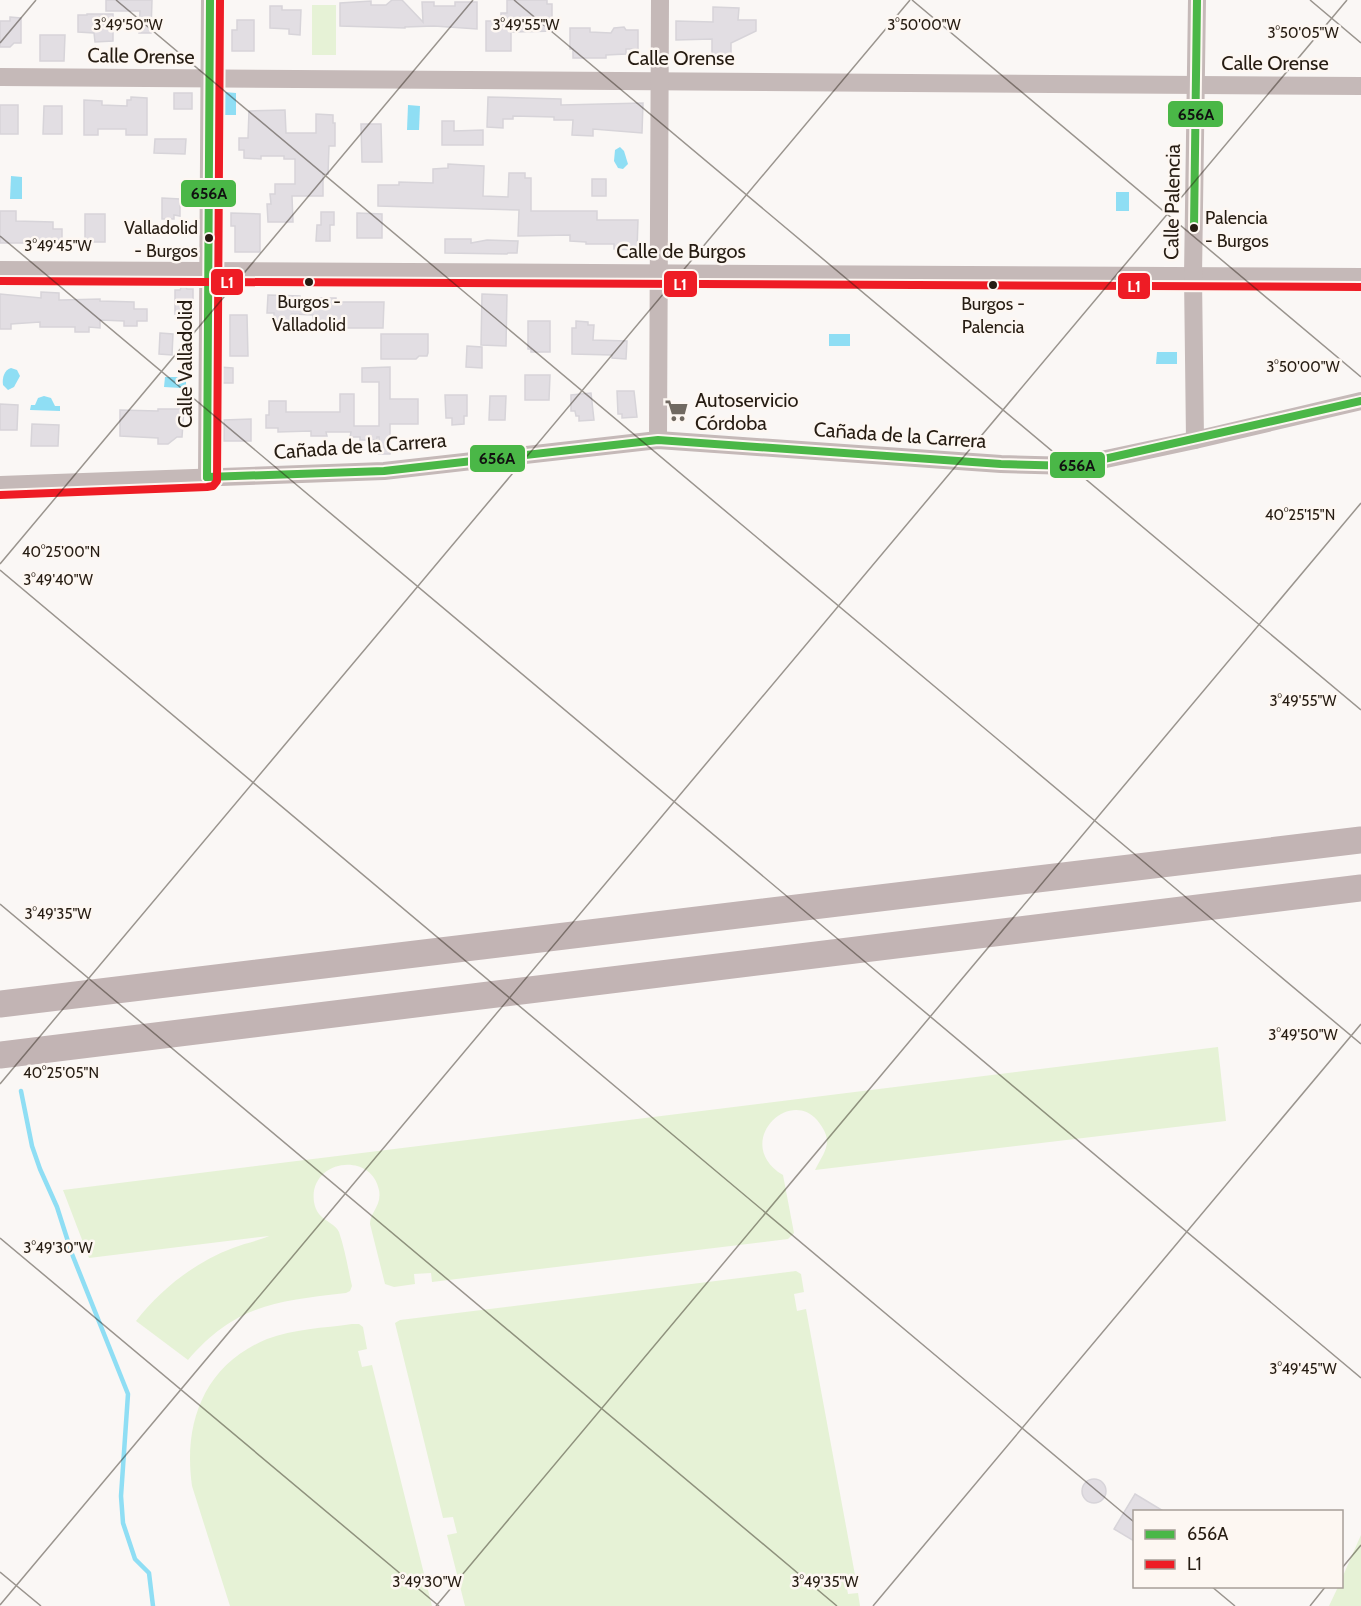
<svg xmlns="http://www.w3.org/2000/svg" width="1361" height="1606" font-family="Cabin,sans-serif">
	<rect width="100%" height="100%" fill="#faf7f5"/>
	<g fill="#e6f2d6">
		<rect x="312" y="5" width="24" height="50"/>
		<path d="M 1218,1047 L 1226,1121 L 815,1170 C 825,1150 835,1142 817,1120 C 788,1087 732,1144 783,1175 L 794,1233 L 788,1239 L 432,1282 L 431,1273 L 414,1274 L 415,1284 L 394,1287 L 385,1284 L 370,1224 C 370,1212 382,1206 379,1190 C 371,1150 308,1160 314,1202 C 317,1221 334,1221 339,1232 C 345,1249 348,1269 352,1286 L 350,1291 L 346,1293 C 278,1301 236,1304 188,1360 L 136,1321 C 161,1289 195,1262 233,1248 C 245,1243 258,1241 269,1236 L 89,1258 L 63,1190 Z"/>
		<path d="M 796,1271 L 801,1274 L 804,1292 L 794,1294 L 797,1311 L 806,1309 L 855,1575 L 845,1577 L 848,1594 L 858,1593 L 860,1606 L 465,1606 L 447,1535 L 457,1533 L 453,1517 L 443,1518 L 395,1323 L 400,1320 Z"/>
		<path d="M 352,1324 L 359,1324 L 363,1327 L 367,1349 L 358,1351 L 362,1367 L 372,1365 L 432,1606 L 230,1606 L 192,1486 C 183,1423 204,1365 267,1339 C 293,1329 324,1328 352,1324 Z"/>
		<path d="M 1361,1535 L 1361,1606 L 1329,1606 L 1338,1587 L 1342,1586 L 1342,1578 Z"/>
	</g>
	<g fill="#8fdef4">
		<path d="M 224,92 L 236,93 L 236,115 L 224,115 Z"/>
		<path d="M 408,105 L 420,106 L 419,130 L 407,130 Z"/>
		<path d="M 620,147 L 624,151 L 628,164 L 623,169 L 618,168 L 614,161 L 615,150 Z"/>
		<path d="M 11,176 L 22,177 L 22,199 L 10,199 Z"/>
		<rect x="1116" y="192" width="13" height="19"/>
		<rect x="829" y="334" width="21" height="12"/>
		<path d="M 1157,352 L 1177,352 L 1177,364 L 1156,364 Z"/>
		<path d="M 11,368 L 17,370 L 20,376 L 14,387 L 8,390 L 3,385 C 2,378 4,370 11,368 Z"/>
		<path d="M 165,377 L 186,377 L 186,394 L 182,394 L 181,388 L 164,387 Z"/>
		<path d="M 44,396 L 51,398 L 55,406 L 60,406 L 60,411 L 30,410 L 31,405 L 35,405 L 38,398 Z"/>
	</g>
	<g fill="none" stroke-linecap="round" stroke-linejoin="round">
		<path stroke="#8fdef4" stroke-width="4.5" d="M 21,1091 L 32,1146 L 40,1169 L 57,1207 L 72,1254 L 128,1394 L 121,1496 L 123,1523 L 135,1559 L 149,1573 L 153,1606"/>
	</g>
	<g fill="#e2dee3" stroke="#d7d4d9" stroke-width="1.5">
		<path d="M 106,0 L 152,0 L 151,33 L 139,33 L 140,11 L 106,11 Z"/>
		<path d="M 392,0 L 402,0 L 423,22 L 422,2 L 434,2 L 434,6 L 455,6 L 455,2 L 477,2 L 477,29 L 434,26 L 405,27 L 405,28 L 340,26 L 340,3 L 371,1 L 371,5 L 386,5 Z"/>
		<path d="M 507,0 L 547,0 L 547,4 L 552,4 L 552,20 L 557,20 L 557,31 L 511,32 L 511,51 L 486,51 L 486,21 L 501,21 L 501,13 L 507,13 Z"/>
		<path d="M 270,6 L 282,6 L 282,10 L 301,10 L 300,35 L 289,34 L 289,29 L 270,28 Z"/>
		<path d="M 713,7 L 739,8 L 738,20 L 756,20 L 756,31 L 731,43 L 731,56 L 712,56 L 712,39 L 676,40 L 676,21 L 713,22 Z"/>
		<path d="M 87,14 L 113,14 L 113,41 L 95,42 L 94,33 L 78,32 L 78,15 L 87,15 Z"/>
		<path d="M 10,17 L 21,18 L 21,43 L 14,43 L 10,47 L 0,47 L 0,21 L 10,21 Z"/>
		<path d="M 237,20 L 254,20 L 254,51 L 232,51 L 232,30 L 237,30 Z"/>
		<path d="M 624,27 L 626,30 L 638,30 L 638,49 L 626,49 L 626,54 L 606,55 L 606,58 L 573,58 L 573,49 L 570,49 L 570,28 L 590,28 L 590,32 L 611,33 L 614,28 Z"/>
		<path d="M 40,35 L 65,35 L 64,61 L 40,61 Z"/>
		<rect x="174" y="93" width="18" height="16"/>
		<path d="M 131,97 L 147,98 L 147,135 L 126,135 L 126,129 L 98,129 L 98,135 L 84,135 L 84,100 L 102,101 L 102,105 L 127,106 L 127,100 L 131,100 Z"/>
		<path d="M 488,97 L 561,99 L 561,105 L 643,103 L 642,133 L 593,129 L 593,136 L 572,135 L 573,120 L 554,120 L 554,117 L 513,116 L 513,119 L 503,119 L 503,128 L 487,127 Z"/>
		<rect x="0" y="105" width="18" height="29"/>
		<path d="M 44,106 L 62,106 L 62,134 L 43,134 Z"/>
		<path d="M 285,110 L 286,133 L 316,133 L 316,114 L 333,115 L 333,123 L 335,123 L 335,146 L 329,146 L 328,174 L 323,174 L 323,196 L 292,196 L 293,222 L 268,222 L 267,204 L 271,204 L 270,194 L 275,194 L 275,184 L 295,184 L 295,159 L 284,159 L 284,156 L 261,156 L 261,159 L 244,158 L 244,150 L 239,150 L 239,138 L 248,138 L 249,111 Z"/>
		<path d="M 442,121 L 454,121 L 454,131 L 483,130 L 483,145 L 442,145 Z"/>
		<path d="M 361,124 L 381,124 L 382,162 L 362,162 Z"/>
		<path d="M 155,139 L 186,139 L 185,154 L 154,153 Z"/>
		<path d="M 448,164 L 484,166 L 483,196 L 508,197 L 509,173 L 525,173 L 525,178 L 531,178 L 531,211 L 597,211 L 597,220 L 638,220 L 637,250 L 614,249 L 614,244 L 586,244 L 586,242 L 570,241 L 570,235 L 518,236 L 519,210 L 378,206 L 378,185 L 399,185 L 399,182 L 433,183 L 433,169 L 448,168 Z"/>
		<rect x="592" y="179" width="14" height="17"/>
		<path d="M 220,182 L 230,182 L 230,195 L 220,194 Z"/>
		<path d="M 162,198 L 180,199 L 180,216 L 174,215 L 174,219 L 162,219 Z"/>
		<path d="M 0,211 L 16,211 L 16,221 L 53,222 L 53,229 L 62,229 L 62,249 L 38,249 L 38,244 L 31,243 L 0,243 Z"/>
		<path d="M 321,212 L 334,212 L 334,225 L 330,225 L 330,241 L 316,241 L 317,225 L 321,225 Z"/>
		<path d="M 231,213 L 260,214 L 260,252 L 235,252 L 235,226 L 231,226 Z"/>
		<path d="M 357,213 L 382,214 L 382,238 L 357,238 Z"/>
		<rect x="85" y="214" width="20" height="28"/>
		<path d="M 445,239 L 471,239 L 471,243 L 487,240 L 518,241 L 517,253 L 508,253 L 507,254 L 445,253 Z"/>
		<path d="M 183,283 L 187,289 L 193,289 L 193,314 L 175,314 L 175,290 L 180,290 Z"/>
		<path d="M 41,292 L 59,293 L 59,300 L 62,300 L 100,299 L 100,301 L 134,302 L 134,309 L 147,309 L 147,321 L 137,321 L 137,326 L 124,326 L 124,321 L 100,320 L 100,328 L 89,327 L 89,332 L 75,332 L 75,327 L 40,327 L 40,322 L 11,324 L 11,329 L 0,329 L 0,294 L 41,298 Z"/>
		<path d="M 482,294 L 507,295 L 506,346 L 481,345 Z"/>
		<path d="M 268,295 L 300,296 L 300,298 L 336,298 L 336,302 L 384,302 L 383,328 L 320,328 L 320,327 L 314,327 L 313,315 L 292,314 L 292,321 L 274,321 L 274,313 L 267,313 Z"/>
		<path d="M 230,315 L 247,315 L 248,356 L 230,356 Z"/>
		<path d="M 528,321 L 550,321 L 550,352 L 531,352 L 531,349 L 528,349 Z"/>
		<path d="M 576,321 L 588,322 L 588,325 L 594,325 L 593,340 L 627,341 L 626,359 L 612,358 L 612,355 L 572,354 L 572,328 L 576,328 Z"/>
		<path d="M 160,333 L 173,334 L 172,355 L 159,354 Z"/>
		<path d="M 381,334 L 428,334 L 428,353 L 427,356 L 419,356 L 416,359 L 381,359 Z"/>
		<path d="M 467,346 L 482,347 L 482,368 L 466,367 Z"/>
		<path d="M 219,367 L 233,368 L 233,383 L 219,383 Z"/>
		<path d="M 390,367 L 390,399 L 418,399 L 418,424 L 390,424 L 390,454 L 379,454 L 379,437 L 377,437 L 377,440 L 360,440 L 360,437 L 350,437 L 351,432 L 326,432 L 327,436 L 311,436 L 311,431 L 278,432 L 278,428 L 266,428 L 266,415 L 269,415 L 269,401 L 286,401 L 286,412 L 340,412 L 340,394 L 354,394 L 354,426 L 379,426 L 379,382 L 362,382 L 362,368 Z"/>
		<path d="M 525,375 L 550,375 L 549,400 L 525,400 Z"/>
		<path d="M 617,391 L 634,391 L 637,417 L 622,418 L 622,414 L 618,414 Z"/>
		<path d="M 591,393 L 594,420 L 579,421 L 579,416 L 576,416 L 575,411 L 571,411 L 571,395 Z"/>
		<path d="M 445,395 L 467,395 L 467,416 L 464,416 L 464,424 L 452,425 L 452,418 L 446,418 Z"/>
		<path d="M 490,396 L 506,396 L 505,420 L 489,420 Z"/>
		<path d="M 0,404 L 18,405 L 17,430 L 0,430 Z"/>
		<path d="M 158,409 L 184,409 L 182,437 L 177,437 L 168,444 L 158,444 L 158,438 L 120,436 L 120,410 L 158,411 Z"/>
		<path d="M 251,419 L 251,441 L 224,441 L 224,420 Z"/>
		<path d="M 32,424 L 59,425 L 58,446 L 31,446 Z"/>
		<circle cx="1094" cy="1491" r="12"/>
		<path d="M 1135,1494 L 1165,1512 L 1134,1512 L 1134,1541 L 1114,1529 Z"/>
	</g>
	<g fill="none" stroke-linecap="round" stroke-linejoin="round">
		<g stroke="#c5b9b8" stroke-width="18">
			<path d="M 0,77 L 1361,86"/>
			<path d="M 0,270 L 1361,277"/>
			<path d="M 658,440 L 660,0"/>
			<path d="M 1195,440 L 1193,276 L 1197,0"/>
			<path d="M 207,477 L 210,0"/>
			<path d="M 0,485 L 384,471 L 658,440 L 1001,464 L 1073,466 L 1195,440 L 1361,401"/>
		</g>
		<g stroke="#c2b4b4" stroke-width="27">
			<path d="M 0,1004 L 1361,840"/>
			<path d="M 0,1055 L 1361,888"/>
		</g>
		<defs>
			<g id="bus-1">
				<path d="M 1194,228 L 1197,0"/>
				<path d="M 207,477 L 384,471 L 658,440 L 1001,464 L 1073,466 L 1361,401"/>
				<path d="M 207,477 L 210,0"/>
			</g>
			<g id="bus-2">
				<path d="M 0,281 L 1361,287"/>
				<path d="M 0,495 L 207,487 L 213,486 L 217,481 L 220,0"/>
			</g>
		</defs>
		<use href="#bus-1" stroke="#fdf7f2" stroke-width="12"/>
		<use href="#bus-2" stroke="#fdf7f2" stroke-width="12"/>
		<use href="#bus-1" stroke="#4ab747" stroke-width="8"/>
		<use href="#bus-2" stroke="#ee1c25" stroke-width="8"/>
	</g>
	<path fill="none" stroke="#261c12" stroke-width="1.5" stroke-opacity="0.45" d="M 116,0 L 1361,1044M 514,0 L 1361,710M 912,0 L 1361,377M 1310,0 L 1361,43M 0,43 L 36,0M 0,236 L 1361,1378M 0,564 L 473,0M 0,570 L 1134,1522M 0,904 L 837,1606M 0,1084 L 910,0M 0,1238 L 439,1606M 1342,1568 L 1361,1545M 0,1572 L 41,1606M 1211,1586 L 1235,1606M 0,1605 L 1347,0M 436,1606 L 1361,503M 873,1606 L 1361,1024M 1310,1606 L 1326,1586"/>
	<defs>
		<symbol id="supermarket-bare" viewBox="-9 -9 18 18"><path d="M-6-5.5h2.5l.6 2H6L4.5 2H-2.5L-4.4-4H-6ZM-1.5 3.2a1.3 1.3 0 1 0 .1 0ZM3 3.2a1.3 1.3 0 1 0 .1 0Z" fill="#706961" stroke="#fdf7f2" stroke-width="2.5" paint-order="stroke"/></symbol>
	</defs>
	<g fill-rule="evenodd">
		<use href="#supermarket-bare" x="660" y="394" width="33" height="33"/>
	</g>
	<g fill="#261c12" stroke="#fdf7f2" stroke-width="2">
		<circle cx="1194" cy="228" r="5"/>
		<circle cx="209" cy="238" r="5"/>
		<circle cx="309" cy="282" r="5"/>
		<circle cx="993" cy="285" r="5"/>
	</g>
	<g text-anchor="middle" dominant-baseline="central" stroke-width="5" stroke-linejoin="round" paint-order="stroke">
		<g font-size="18" fill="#261c12" stroke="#fdf7f2">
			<text x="1205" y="218" text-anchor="start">Palencia<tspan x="1205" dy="23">- Burgos</tspan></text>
			<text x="198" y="228" text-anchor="end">Valladolid<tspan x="198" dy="23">- Burgos</tspan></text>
			<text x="309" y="302">Burgos -<tspan x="309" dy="23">Valladolid</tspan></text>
			<text x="993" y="304">Burgos -<tspan x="993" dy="23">Palencia</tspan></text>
		</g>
		<g font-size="20" fill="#261c12" stroke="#fdf7f2">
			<text transform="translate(141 56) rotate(1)">Calle Orense</text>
			<text x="681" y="58">Calle Orense</text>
			<text x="1275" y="63">Calle Orense</text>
			<text transform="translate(1172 202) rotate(-89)">Calle Palencia</text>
			<text x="681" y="251">Calle de Burgos</text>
			<text transform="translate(185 364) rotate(-90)">Calle Valladolid</text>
			<text transform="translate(900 435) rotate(4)">Cañada de la Carrera</text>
			<text transform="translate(360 446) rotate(-4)">Cañada de la Carrera</text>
		</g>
		<g font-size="20" fill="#261c12" stroke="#fdf7f2" text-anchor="start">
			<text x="695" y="400">Autoservicio<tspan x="695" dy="23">Córdoba</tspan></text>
		</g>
	</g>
	<g font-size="15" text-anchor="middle" fill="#261c12" stroke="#fdf7f2" stroke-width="5" stroke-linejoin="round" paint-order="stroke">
		<text x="128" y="30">3°49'50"W</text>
		<text x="526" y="30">3°49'55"W</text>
		<text x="924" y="30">3°50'00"W</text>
		<text x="1303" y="38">3°50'05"W</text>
		<text x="58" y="251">3°49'45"W</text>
		<text x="1303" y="372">3°50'00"W</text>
		<text x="1300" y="520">40°25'15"N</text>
		<text x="61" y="557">40°25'00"N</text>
		<text x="58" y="585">3°49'40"W</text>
		<text x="1303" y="706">3°49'55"W</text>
		<text x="58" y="919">3°49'35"W</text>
		<text x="1303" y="1040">3°49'50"W</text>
		<text x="61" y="1078">40°25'05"N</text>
		<text x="58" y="1253">3°49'30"W</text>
		<text x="1303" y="1374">3°49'45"W</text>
		<text x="427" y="1587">3°49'30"W</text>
		<text x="825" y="1587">3°49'35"W</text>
	</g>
	<g stroke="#fdf7f2" stroke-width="2">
		<rect x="1167" y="100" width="57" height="28" rx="6" fill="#4ab747"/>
		<rect x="180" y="179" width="57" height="29" rx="6" fill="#4ab747"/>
		<rect x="210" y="268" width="34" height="28" rx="6" fill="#ee1c25"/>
		<rect x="663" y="270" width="35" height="28" rx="6" fill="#ee1c25"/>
		<rect x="1117" y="272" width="34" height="28" rx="6" fill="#ee1c25"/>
		<rect x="469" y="444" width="57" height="29" rx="6" fill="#4ab747"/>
		<rect x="1049" y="451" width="57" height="28" rx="6" fill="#4ab747"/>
	</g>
	<g font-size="16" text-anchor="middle" font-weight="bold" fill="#fff">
		<text x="227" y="288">L1</text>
		<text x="680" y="290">L1</text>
		<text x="1134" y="292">L1</text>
	</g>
	<g font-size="16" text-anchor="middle" font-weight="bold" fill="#111">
		<text x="1196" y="120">656A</text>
		<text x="209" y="199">656A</text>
		<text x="497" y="464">656A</text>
		<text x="1077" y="471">656A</text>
	</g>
	<rect x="1133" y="1510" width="210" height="78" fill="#fdf7f2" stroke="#a79f98" stroke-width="1.5"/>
	<rect x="1145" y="1530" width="30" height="9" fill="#4ab747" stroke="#a79f98" stroke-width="1.5"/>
	<text x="1187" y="1540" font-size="18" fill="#261c12">656A</text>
	<rect x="1145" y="1560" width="30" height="9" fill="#ee1c25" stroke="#a79f98" stroke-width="1.5"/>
	<text x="1187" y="1570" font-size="18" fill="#261c12">L1</text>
</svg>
